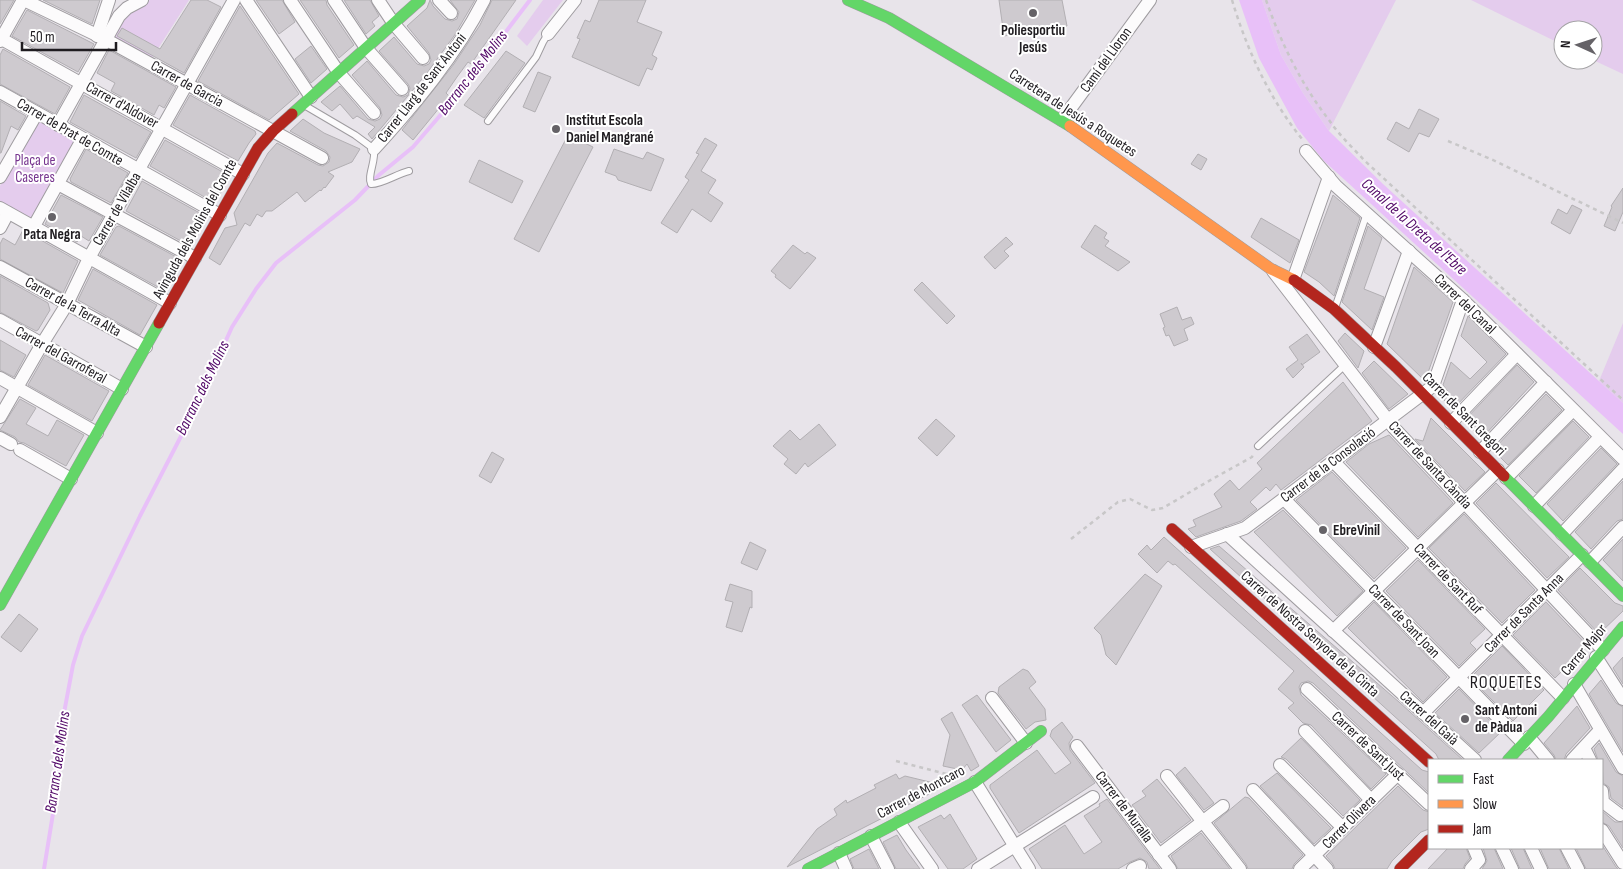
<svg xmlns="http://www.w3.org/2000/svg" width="1623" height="869" font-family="'Sofia Sans Condensed',sans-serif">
	<rect width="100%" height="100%" fill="#e8e4ea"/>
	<g fill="#e4cced">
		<path d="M 150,0 L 189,0 L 152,58 L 113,37 C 120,19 134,8 150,0 Z"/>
		<path d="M 543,0 L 563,0 L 527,46 L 517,36 Z"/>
		<path d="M 1262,0 L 1396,0 L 1329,131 L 1303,93 L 1281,55 Z"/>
		<path d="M 1471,0 L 1623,0 L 1623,74 L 1593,60 L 1593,30 L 1563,30 L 1563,45 Z"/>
		<path d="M 39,120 L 74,140 L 74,144 L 31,218 L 0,203 L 0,186 L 36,122 Z"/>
		<path d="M 1623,323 L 1623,403 L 1599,381 Z"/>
	</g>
	<path fill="#e8c0f8" d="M 1239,0 L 1262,0 L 1281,55 L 1303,93 L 1329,131 L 1383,184 L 1623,403 L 1623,434 L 1324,161 L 1297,128 L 1259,58 Z"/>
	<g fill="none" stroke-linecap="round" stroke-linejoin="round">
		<path stroke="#e8c0f8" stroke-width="4" d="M 44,869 L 57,789 L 64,713 L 73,665 L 82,636 L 140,516 L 195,409 L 232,327 L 256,289 L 276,263 L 355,200 L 379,175 L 413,147 L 456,97 L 530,0"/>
	</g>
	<g fill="#cecacf" stroke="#b2afb3">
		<path d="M 0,0 L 14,0 L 0,24 Z"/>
		<path d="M 43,0 L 100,0 L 92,24 Z"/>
		<path d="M 191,0 L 207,0 L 221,7 L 184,73 L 117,36 L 122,28 L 160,49 Z"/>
		<path d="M 256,0 L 282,0 L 295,22 L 279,34 Z"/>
		<path d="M 300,0 L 326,0 L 327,5 L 354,45 L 339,58 Z"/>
		<path d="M 344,0 L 370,0 L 379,16 L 372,22 L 375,26 L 366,34 Z"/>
		<path d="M 430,0 L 433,6 L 445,19 L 452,21 L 457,19 L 459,12 L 450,0 L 475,0 L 454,36 L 427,73 L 372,139 L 368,134 L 375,127 L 357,116 L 353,119 L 340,104 L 332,111 L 321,102 L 340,86 L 368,119 L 375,121 L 380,119 L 382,115 L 380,108 L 352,75 L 367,61 L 396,95 L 403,97 L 408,95 L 410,88 L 408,84 L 379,51 L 394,37 L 417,64 L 424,66 L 429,64 L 431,60 L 429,53 L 407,26 L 427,8 Z"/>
		<path d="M 492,0 L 516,0 L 471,64 L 468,62 L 457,77 L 446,93 L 449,96 L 413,140 L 402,130 L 454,64 L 480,25 Z"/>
		<path d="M 599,0 L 646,0 L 637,22 L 662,32 L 652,55 L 657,58 L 652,70 L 647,68 L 639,86 L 572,57 L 580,39 L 577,38 L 585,20 L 590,22 Z"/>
		<path d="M 999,0 L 1062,0 L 1067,26 L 1004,36 Z"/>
		<path d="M 240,6 L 299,94 L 269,120 L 198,81 Z"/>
		<path d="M 27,10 L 94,44 L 78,72 L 12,36 Z"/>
		<path d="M 311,46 L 327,69 L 311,83 L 295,59 Z"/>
		<path d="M 3,49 L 70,87 L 55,114 L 0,84 L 0,55 Z"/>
		<path d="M 109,50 L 176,87 L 164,108 L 159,105 L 154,115 L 111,91 L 115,83 L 97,73 Z"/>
		<path d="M 506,51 L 525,63 L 484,118 L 464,105 Z"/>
		<path d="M 538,72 L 551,77 L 535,112 L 523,107 Z"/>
		<path d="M 84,95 L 151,132 L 136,158 L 70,122 Z"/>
		<path d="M 190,95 L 255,131 L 256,134 L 249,143 L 238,161 L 173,125 Z"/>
		<path d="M 0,101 L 26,116 L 18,130 L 11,126 L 1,153 L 0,153 Z"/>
		<path d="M 1419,109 L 1439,119 L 1429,137 L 1419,133 L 1409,152 L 1387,139 L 1396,122 L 1409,129 Z"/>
		<path d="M 303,119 L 324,133 L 360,149 L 352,162 L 328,172 L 334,176 L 325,188 L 324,187 L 321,191 L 320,190 L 305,202 L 297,192 L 272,211 L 266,211 L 262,217 L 257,214 L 250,226 L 245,223 L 220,265 L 209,258 L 225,228 L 237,225 L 234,213 L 268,153 L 277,143 L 318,165 L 323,166 L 329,162 L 330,157 L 326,151 L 290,131 Z"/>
		<path d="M 568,135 L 593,147 L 539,252 L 514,239 Z"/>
		<path d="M 705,138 L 717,145 L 701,171 L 716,180 L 708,193 L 723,203 L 711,222 L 692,209 L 677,233 L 661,223 L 689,180 L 685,177 L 699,154 L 696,153 Z"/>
		<path d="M 165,140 L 230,176 L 215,203 L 150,166 Z"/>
		<path d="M 86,149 L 128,173 L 111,203 L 71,182 L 70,179 Z"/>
		<path d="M 614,149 L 643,159 L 647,152 L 664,159 L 651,191 L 618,180 L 616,176 L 605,172 Z"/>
		<path d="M 1198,154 L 1207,159 L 1201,170 L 1191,164 Z"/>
		<path d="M 479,160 L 523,181 L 512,203 L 469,182 Z"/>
		<path d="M 142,181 L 207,217 L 190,246 L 126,211 Z"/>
		<path d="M 1623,188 L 1623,212 L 1615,231 L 1604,226 L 1612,207 L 1611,206 Z"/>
		<path d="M 61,195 L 103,217 L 89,241 L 81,236 L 77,242 L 45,224 Z"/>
		<path d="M 1333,195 L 1360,218 L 1334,296 L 1319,282 L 1304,272 Z"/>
		<path d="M 1572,205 L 1582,210 L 1570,234 L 1551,223 L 1558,209 L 1567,214 Z"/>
		<path d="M 1261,218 L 1299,240 L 1290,263 L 1251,237 Z"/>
		<path d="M 1095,225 L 1107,233 L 1104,238 L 1109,241 L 1105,246 L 1130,262 L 1118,271 L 1081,247 Z"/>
		<path d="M 119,226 L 182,260 L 165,291 L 100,255 L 116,227 Z"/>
		<path d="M 1368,226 L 1382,238 L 1364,289 L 1384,297 L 1372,330 L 1342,302 Z"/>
		<path d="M 23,230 L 78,261 L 63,293 L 0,259 L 0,244 L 3,238 L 15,245 Z"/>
		<path d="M 1006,237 L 1013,244 L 1004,251 L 1009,256 L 995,269 L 984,257 Z"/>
		<path d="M 793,245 L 805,254 L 807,252 L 816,258 L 790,289 L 775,277 L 776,275 L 771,271 Z"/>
		<path d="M 1414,267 L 1453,302 L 1425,381 L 1387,344 Z"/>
		<path d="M 93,269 L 157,305 L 140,335 L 78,300 Z"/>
		<path d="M 0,276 L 48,303 L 50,310 L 38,330 L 36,331 L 0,312 Z"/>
		<path d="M 922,282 L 955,316 L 947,324 L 914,290 Z"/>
		<path d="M 1177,307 L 1182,320 L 1191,317 L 1194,324 L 1184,329 L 1188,340 L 1174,346 L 1169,335 L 1166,336 L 1163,328 L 1165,327 L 1160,314 Z"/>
		<path d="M 1468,316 L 1506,354 L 1453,409 L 1442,398 L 1449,393 L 1443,385 L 1451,362 L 1470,379 L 1487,362 L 1461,336 Z"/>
		<path d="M 1345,333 L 1364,351 L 1358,368 L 1338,341 Z"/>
		<path d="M 1307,334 L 1320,352 L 1302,365 L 1301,363 L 1304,367 L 1293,378 L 1286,369 L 1298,360 L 1289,347 Z"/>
		<path d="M 0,340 L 26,355 L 14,377 L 0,370 Z"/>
		<path d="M 45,355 L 109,391 L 92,421 L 28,385 Z"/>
		<path d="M 1374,361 L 1408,394 L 1389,409 L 1362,373 Z"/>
		<path d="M 1517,365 L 1534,382 L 1482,438 L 1464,421 Z"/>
		<path d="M 1343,382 L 1372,421 L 1281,490 L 1276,484 L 1270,491 L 1266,487 L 1250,502 L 1257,509 L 1241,521 L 1196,537 L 1188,529 L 1196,526 L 1193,520 L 1222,507 L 1214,494 L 1230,480 L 1239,490 L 1262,469 L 1257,463 Z"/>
		<path d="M 1546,394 L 1562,410 L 1508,465 L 1493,450 Z"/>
		<path d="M 20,399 L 36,408 L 26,424 L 48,436 L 57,420 L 84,435 L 66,466 L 24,443 L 19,442 L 15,437 L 0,430 Z"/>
		<path d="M 1431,418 L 1485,472 L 1465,491 L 1415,439 L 1423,441 Z"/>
		<path d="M 936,419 L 955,436 L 937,456 L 918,438 Z"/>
		<path d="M 1573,421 L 1589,437 L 1536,493 L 1519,476 Z"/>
		<path d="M 819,424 L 836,445 L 808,467 L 805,463 L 796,474 L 784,464 L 788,459 L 773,446 L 790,430 L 800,440 Z"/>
		<path d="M 1389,435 L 1453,503 L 1418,537 L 1346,462 L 1369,444 Z"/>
		<path d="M 1601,448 L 1617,464 L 1563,521 L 1547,504 Z"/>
		<path d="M 492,452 L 504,459 L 491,483 L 479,476 Z"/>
		<path d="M 1332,472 L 1406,548 L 1374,579 L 1296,500 Z"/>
		<path d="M 1623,481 L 1623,519 L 1617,521 L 1591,549 L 1575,532 Z"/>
		<path d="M 1496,483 L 1569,557 L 1547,578 L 1476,503 Z"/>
		<path d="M 1283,510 L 1363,591 L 1337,616 L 1254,532 Z"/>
		<path d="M 1464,514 L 1535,590 L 1502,623 L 1429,548 Z"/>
		<path d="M 1164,537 L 1422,770 L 1429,772 L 1429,793 L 1313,683 L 1308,681 L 1301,683 L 1299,687 L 1301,695 L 1386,774 L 1371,789 L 1311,725 L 1303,723 L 1288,708 L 1294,703 L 1278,689 L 1294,671 L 1175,564 L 1173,565 L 1168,561 L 1157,573 L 1138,554 L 1147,545 L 1151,550 Z"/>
		<path d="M 1623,539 L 1623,581 L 1603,560 Z"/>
		<path d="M 750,542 L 766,550 L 757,570 L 741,563 Z"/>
		<path d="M 1219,546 L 1399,702 L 1463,760 L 1439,760 L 1436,754 L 1210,549 Z"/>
		<path d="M 1418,560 L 1485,629 L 1470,643 L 1476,649 L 1459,666 L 1386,591 Z"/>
		<path d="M 1580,568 L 1615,603 L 1623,606 L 1623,611 L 1599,634 L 1558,590 Z"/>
		<path d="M 1145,574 L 1162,586 L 1116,665 L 1106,655 L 1101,635 L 1094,628 Z"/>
		<path d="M 730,584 L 752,591 L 752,608 L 750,607 L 742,632 L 726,627 L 733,602 L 725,600 Z"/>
		<path d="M 1374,602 L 1447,677 L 1423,702 L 1348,628 Z"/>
		<path d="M 1546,602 L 1588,646 L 1555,678 L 1513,635 Z"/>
		<path d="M 19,614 L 38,629 L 21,652 L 1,637 Z"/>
		<path d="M 1502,646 L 1544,690 L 1513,721 L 1470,678 Z"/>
		<path d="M 1623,657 L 1623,684 L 1613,668 Z"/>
		<path d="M 1023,669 L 1028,671 L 1036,682 L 1029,688 L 1045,709 L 1046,720 L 1035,722 L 1026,729 L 998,693 L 999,687 Z"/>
		<path d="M 1601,680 L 1616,703 L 1623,707 L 1623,752 L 1589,694 Z"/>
		<path d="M 1459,689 L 1501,732 L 1479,753 L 1435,713 Z"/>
		<path d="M 977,695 L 1011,740 L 996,752 L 962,705 Z"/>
		<path d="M 1577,706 L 1590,728 L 1566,754 L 1564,760 L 1556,760 L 1554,755 L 1544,743 Z"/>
		<path d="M 952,712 L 979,766 L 971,771 L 967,764 L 962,770 L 943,766 L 950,735 L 941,719 Z"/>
		<path d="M 1062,722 L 1073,737 L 1069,743 L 1070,750 L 1095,783 L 1019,833 L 990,788 L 990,785 L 1037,750 L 1055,774 L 1071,763 L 1050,736 L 1052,730 Z"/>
		<path d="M 1301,738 L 1360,800 L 1343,816 L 1286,759 L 1281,757 Z"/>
		<path d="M 1599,743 L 1616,772 L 1623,776 L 1623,807 L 1611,798 L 1609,787 L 1603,783 L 1602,760 L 1598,760 L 1594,749 Z"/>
		<path d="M 1185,767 L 1214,803 L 1204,810 L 1176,775 Z"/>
		<path d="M 1277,773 L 1331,828 L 1314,844 L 1260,786 Z"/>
		<path d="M 896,774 L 899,779 L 905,776 L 938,784 L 939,789 L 787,867 L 817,829 L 837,815 L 834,809 L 846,800 L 847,803 L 876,788 L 874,785 Z"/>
		<path d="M 1157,779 L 1191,820 L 1161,843 L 1132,805 L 1146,796 L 1142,791 Z"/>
		<path d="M 1398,786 L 1423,810 L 1429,812 L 1429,829 L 1421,832 L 1392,861 L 1387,869 L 1335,869 L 1333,864 L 1326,856 Z"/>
		<path d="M 1245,797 L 1249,798 L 1303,855 L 1294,864 L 1292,869 L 1248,869 L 1246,864 L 1214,823 Z"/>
		<path d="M 1107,799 L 1160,869 L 1149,869 L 1147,862 L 1140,858 L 1130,862 L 1118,869 L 1042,869 L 1029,849 L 1065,825 L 1084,854 L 1102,842 L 1084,816 L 1100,806 L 1099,804 Z"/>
		<path d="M 1602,811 L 1615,822 L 1623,822 L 1623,848 L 1609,826 L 1602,822 Z"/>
		<path d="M 950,814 L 977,859 L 963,869 L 948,869 L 918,827 L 941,815 L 944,819 Z"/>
		<path d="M 1201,833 L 1230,869 L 1178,869 L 1171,856 Z"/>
		<path d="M 897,835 L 906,850 L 920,869 L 896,869 L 883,842 Z"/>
		<path d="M 1602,845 L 1616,867 L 1618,869 L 1586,869 L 1576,848 L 1602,848 Z"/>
		<path d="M 1448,848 L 1466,848 L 1470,858 L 1465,864 L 1463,869 L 1428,869 Z"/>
		<path d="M 1483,848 L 1494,848 L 1503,869 L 1482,869 L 1487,861 Z"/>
		<path d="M 1511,848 L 1523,848 L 1532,869 L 1520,869 Z"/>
		<path d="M 1540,848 L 1559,848 L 1569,869 L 1549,869 Z"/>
		<path d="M 869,849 L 879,869 L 854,869 L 850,859 Z"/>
	</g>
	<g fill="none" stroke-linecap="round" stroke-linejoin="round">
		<defs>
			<g id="lane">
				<path d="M 304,105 L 355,135 L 374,149 C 376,161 367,176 371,184 C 380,185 397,174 409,171"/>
				<path d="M 488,121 L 536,57 L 543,42 L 548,34"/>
				<path d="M 1335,308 L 1367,213"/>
				<path d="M 1258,446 L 1345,365"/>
			</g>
			<g id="street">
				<path d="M 24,0 L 105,39 L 322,158"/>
				<path d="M 246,0 L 311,97"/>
				<path d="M 290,0 L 339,73 L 374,113"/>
				<path d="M 334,0 L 366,48 L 402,89"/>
				<path d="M 378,0 L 394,24 L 423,58"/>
				<path d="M 439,0 L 451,13"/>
				<path d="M 548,34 L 575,0"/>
				<path d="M 97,36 L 109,0"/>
				<path d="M 0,38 L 243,174"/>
				<path d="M 0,41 L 23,0"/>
				<path d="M 0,92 L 220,215"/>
				<path d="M 1062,120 L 1150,0"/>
				<path d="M 58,125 L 119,16 L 127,8 L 142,0"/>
				<path d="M 374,149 C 415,104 456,55 484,0"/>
				<path d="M 1306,151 L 1336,186 L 1463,300 L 1623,459"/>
				<path d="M 0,177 L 37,113"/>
				<path d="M 58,184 L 195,258"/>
				<path d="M 0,208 L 170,303"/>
				<path d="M 34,226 L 82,140"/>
				<path d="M 0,228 L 8,213"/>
				<path d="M 0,267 L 146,347"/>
				<path d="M 1273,271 L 1394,428 L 1603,650"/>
				<path d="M 1293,280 L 1329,177"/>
				<path d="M 0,320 L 122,389"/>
				<path d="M 1374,347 L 1409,251"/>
				<path d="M 0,378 L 97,433"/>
				<path d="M 0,417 L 42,344 L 67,304 L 89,258 L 234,0"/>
				<path d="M 1451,423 L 1517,354"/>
				<path d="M 0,438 L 11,444"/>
				<path d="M 20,450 L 71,479"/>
				<path d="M 1480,452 L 1546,382"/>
				<path d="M 1333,461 L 1563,698"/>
				<path d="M 1506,478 L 1573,410"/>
				<path d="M 1284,499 L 1524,744"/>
				<path d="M 1534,506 L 1600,437"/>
				<path d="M 1227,534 L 1475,760"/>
				<path d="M 1562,534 L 1623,469"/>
				<path d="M 1191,547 L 1245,528 L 1433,386 L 1463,300"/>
				<path d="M 1590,562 L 1623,527"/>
				<path d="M 1333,631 L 1498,470"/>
				<path d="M 1596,657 L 1623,699"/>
				<path d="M 1574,684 L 1623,768"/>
				<path d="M 1307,689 L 1429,804"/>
				<path d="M 992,698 L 1026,743"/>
				<path d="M 1423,713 L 1582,555"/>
				<path d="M 1305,731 L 1371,800"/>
				<path d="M 1529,737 L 1548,760"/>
				<path d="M 1077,746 L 1170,869"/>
				<path d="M 1584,748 L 1590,760"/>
				<path d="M 1572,760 L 1600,730"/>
				<path d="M 1280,765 L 1343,828"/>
				<path d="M 1167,776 L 1240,869"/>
				<path d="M 975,782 L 1029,869"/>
				<path d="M 1253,790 L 1327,869"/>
				<path d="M 1602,791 L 1603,802 L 1620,815"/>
				<path d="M 899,822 L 932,869"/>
				<path d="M 1602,830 L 1623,863"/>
				<path d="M 871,836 L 888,869"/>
				<path d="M 1502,848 L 1512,869"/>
				<path d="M 1531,848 L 1541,869"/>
				<path d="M 1567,848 L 1578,869"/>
				<path d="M 839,853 L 846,869"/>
				<path d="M 1159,855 L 1223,806"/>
				<path d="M 978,869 L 1093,797"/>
				<path d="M 1133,869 L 1140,866"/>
				<path d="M 1300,869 L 1398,774"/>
				<path d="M 1471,869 L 1479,860 L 1474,848"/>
			</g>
			<g id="fast">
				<path d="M 848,0 L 889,18 L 1070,126"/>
				<path d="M 292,114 L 420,0"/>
				<path d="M 1504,476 L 1623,596"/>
				<path d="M 0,605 L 159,323"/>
				<path d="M 1508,760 L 1548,717 L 1623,627"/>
				<path d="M 808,869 L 975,782 L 1041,731"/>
			</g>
			<path id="slow" d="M 1070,126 L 1271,269 L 1294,280"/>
			<g id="jam">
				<path d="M 1294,280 L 1334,309 L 1396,367 L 1504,476"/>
				<path d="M 159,323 L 258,148 L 273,131 L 292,114"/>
				<path d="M 1172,529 L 1429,762"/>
				<path d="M 1400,869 L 1429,840"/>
			</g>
		</defs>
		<use href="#lane" stroke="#9f9ca0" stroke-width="8"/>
		<use href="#street" stroke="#9f9ca0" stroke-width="14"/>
		<use href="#fast" stroke="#9f9ca0" stroke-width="12"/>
		<use href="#slow" stroke="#9f9ca0" stroke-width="12"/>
		<use href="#jam" stroke="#9f9ca0" stroke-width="12"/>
		<g stroke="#c8c7c8" stroke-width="2.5" stroke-dasharray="4 4" stroke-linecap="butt">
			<path d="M 1232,0 C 1247,50 1269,98 1302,139"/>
			<path d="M 1266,0 C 1281,43 1301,84 1329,120 C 1339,135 1353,148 1365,161 L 1623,400"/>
			<path d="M 1448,141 L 1493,160 L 1623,223"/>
			<path d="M 1071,539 L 1118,502 L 1130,499 L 1152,510 L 1163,508 L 1207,482 L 1252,457 L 1253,454"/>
			<path d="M 896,761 L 954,776"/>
		</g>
		<use href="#lane" stroke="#fcfbfc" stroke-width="6"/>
		<use href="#street" stroke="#fcfbfc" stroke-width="12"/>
		<use href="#fast" stroke="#63d668" stroke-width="11"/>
		<use href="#slow" stroke="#ff974d" stroke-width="11"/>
		<use href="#jam" stroke="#b3261e" stroke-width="11"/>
	</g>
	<g fill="#656267" stroke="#fff" stroke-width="2">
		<circle cx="1033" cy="13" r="5"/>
		<circle cx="556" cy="129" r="5"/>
		<circle cx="52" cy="217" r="5"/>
		<circle cx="1323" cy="530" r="5"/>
		<circle cx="1465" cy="719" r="5"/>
	</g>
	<g text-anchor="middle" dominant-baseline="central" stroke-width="4" stroke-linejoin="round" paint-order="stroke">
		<g font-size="15" font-weight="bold" fill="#1f1c20" stroke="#fff" text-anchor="start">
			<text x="1033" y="30" text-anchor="middle">Poliesportiu<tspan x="1033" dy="17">Jesús</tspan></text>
			<text x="566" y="120">Institut Escola<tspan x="566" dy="17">Daniel Mangrané</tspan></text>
			<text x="52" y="234" text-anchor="middle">Pata Negra</text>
			<text x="1333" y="530">EbreVinil</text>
			<text x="1475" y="710">Sant Antoni<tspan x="1475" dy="17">de Pàdua</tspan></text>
		</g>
		<g font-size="15" fill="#1f1c20" stroke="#fff">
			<text transform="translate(1106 60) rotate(-54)">Camí del Lloron</text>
			<text transform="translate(187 84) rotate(29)">Carrer de Garcia</text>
			<text transform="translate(422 88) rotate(-52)">Carrer Llarg de Sant Antoni</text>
			<text transform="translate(122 105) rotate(29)">Carrer d'Aldover</text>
			<text transform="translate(1073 113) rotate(33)">Carretera de Jesús a Roquetes</text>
			<text transform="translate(70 132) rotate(30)">Carrer de Prat de Comte</text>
			<text transform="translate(117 209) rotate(-60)">Carrer de Vilalba</text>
			<text transform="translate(195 229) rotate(-61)">Avinguda dels Molins del Comte</text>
			<text transform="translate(1465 304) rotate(44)">Carrer del Canal</text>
			<text transform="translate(73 307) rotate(29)">Carrer de la Terra Alta</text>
			<text transform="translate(61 355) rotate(29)">Carrer del Garroferal</text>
			<text transform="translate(1464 414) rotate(45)">Carrer de Sant Gregori</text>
			<text transform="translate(1328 465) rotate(-37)">Carrer de la Consolació</text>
			<text transform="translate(1430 465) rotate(47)">Carrer de Santa Càndia</text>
			<text transform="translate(1448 579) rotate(46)">Carrer de Sant Ruf</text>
			<text transform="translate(1524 613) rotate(-45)">Carrer de Santa Anna</text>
			<text transform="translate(1404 621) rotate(46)">Carrer de Sant Joan</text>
			<text transform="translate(1310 634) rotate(42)">Carrer de Nostra Senyora de la Cinta</text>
			<text transform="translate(1584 650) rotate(-50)">Carrer Major</text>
			<text transform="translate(1429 718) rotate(42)">Carrer del Gaià</text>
			<text transform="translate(1368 746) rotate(43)">Carrer de Sant Just</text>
			<text transform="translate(921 792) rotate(-28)">Carrer de Montcaro</text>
			<text transform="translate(1124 807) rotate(53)">Carrer de Muralla</text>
			<text transform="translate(1349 822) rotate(-45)">Carrer Olivera</text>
		</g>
		<g font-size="15" fill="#77358f" stroke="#fff">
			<text x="35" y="160">Plaça de<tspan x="35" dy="17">Caseres</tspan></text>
		</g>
		<g font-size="16" font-style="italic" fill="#510767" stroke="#fff">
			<text transform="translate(473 73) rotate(-52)">Barranc dels Molins</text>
			<text transform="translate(1414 227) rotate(42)">Canal de la Dreta de l'Ebre</text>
			<text transform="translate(203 388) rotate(-64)">Barranc dels Molins</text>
			<text transform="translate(58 762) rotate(-82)">Barranc dels Molins</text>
		</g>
		<g font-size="18" letter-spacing="1" fill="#1f1c20" stroke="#fff">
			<text x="1506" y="682">ROQUETES</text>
		</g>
	</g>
	<rect x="1428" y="759" width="175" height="90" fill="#ffffff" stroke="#a5a4a6"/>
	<rect x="1438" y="775" width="25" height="8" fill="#63d668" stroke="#a5a4a6"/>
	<text x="1473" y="784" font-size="15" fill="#1f1c20">Fast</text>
	<rect x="1438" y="800" width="25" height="8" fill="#ff974d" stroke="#a5a4a6"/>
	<text x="1473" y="809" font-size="15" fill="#1f1c20">Slow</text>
	<rect x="1438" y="825" width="25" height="8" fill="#b3261e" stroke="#a5a4a6"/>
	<text x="1473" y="834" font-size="15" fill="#1f1c20">Jam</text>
	<g transform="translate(1578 45) rotate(273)"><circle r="24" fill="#ffffff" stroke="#a5a4a6"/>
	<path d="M0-4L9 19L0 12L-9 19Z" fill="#656267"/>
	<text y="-8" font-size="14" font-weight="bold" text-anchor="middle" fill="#1f1c20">N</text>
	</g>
	<path d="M22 42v8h94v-8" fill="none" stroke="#1f1c20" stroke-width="2.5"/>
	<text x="30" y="42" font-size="15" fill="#1f1c20" stroke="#ffffff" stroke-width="4" paint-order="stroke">50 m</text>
</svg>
